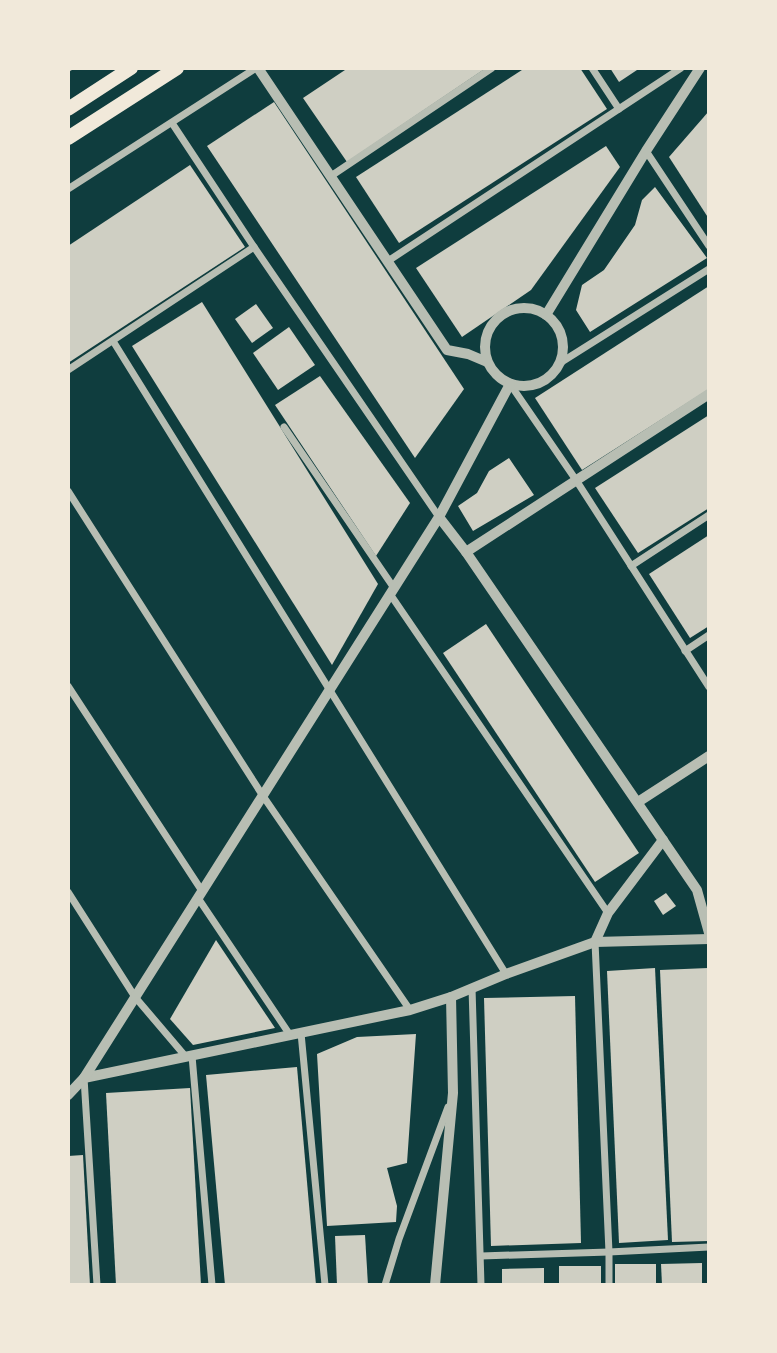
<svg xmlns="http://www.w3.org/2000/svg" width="777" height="1353" font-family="Georgia,serif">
	<rect width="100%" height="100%" fill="#0f3d3e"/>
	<g fill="#cfcfc3">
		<path d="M 348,68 L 486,68 L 347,162 L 303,98 Z"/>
		<path d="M 525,68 L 580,68 L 607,109 L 399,243 L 356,177 Z"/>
		<path d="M 610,68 L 640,68 L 619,82 Z"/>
		<path d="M 274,102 L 464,389 L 415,458 L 207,146 Z"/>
		<path d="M 709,111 L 709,219 L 669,157 Z"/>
		<path d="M 606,146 L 620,167 L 531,290 L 462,337 L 416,268 Z"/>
		<path d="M 190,165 L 245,247 L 68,363 L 68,246 Z"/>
		<path d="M 655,187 L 707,258 L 590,332 L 576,310 L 582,285 L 604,270 L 635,225 L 642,200 Z"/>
		<path d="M 709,286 L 709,389 L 582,470 L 535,398 Z"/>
		<path d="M 202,302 L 378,584 L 332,665 L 132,346 Z"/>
		<path d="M 256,304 L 273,328 L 252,343 L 235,319 Z"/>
		<path d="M 289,327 L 315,365 L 278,390 L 253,353 Z"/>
		<path d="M 320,376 L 410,503 L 376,556 L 275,405 Z"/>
		<path d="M 709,415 L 709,508 L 638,553 L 595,488 Z"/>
		<path d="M 509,458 L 534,495 L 473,531 L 458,506 L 477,493 L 489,471 Z"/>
		<path d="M 709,535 L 709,626 L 690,638 L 649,574 Z"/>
		<path d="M 486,624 L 639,853 L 595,882 L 443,653 Z"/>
		<path d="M 666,893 L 676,906 L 663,915 L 654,901 Z"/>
		<path d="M 216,940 L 275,1028 L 193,1045 L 170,1019 Z"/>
		<path d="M 655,968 L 668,1240 L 619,1243 L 607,971 Z"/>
		<path d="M 708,968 L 709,1241 L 672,1242 L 660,970 Z"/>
		<path d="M 575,996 L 581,1243 L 491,1246 L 484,998 Z"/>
		<path d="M 416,1034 L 407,1163 L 387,1168 L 397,1206 L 396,1222 L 327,1226 L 317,1054 L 357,1037 Z"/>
		<path d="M 297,1067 L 316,1285 L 225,1285 L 206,1075 Z"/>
		<path d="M 190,1088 L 201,1285 L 116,1285 L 106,1093 Z"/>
		<path d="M 83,1155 L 90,1285 L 68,1285 L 68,1156 Z"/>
		<path d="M 365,1235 L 368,1285 L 337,1285 L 335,1236 Z"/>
		<path d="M 702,1263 L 702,1285 L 662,1285 L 661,1264 Z"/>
		<rect x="615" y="1264" width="41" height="21"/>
		<rect x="559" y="1266" width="42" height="19"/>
		<path d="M 544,1268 L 544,1285 L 502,1285 L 502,1269 Z"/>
	</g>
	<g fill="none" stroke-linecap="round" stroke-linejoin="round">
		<path stroke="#b8beb3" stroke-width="4.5" d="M 68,70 L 71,68"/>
		<g stroke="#b8beb3" stroke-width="7">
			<path d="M 592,68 L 619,109"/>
			<path d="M 172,123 L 254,247 L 439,517"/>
			<path d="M 646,151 L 709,246"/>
			<path d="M 331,176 L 492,68"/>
			<path d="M 68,189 L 256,68"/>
			<path d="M 388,261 L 681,68"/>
			<path d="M 113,341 L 506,974"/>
			<path d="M 560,363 L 709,269"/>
			<path d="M 68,370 L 254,247"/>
			<path d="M 510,384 L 576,480 L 709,687"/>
			<path d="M 284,427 L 394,588"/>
			<path d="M 68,491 L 263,796 L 410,1010"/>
			<path d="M 631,566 L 709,515"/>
			<path d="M 390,594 L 608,913"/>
			<path d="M 685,651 L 709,635"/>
			<path d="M 68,686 L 202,891"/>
			<path d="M 68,892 L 135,997 L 186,1057"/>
			<path d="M 198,898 L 290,1035"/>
			<path d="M 595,942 L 609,1252 L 609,1285"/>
			<path d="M 472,988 L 481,1285"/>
			<path d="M 301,1033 L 325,1285"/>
			<path d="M 192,1056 L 212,1285"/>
			<path d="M 84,1078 L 97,1285"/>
			<path d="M 481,1256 L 609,1252 L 709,1247"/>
			<path d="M 385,1285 L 399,1239 L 448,1107"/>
		</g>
		<g stroke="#b8beb3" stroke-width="10">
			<path d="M 258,68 L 447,350 L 468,354 L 487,362"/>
			<circle cx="524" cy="347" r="39"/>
			<path d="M 546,315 L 646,151 L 700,68"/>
			<path d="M 439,517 L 466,552 L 697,890 L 709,933"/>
			<path d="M 466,552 L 709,394"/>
			<path d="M 638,802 L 709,756"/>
			<path d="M 595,942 L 608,913 L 663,840"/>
			<path d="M 84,1078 L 410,1010 L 451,997 L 506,974 L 595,942 L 709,939"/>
			<path d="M 68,1095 L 84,1078 L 439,517 L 510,384"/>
			<path d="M 435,1285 L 453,1093 L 451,997"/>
		</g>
		<g stroke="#f1e9da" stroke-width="14">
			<path d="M 68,109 L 131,68"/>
			<path d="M 68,138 L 177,68"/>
		</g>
	</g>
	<rect width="777" height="1353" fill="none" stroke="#f1e9da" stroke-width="140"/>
</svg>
